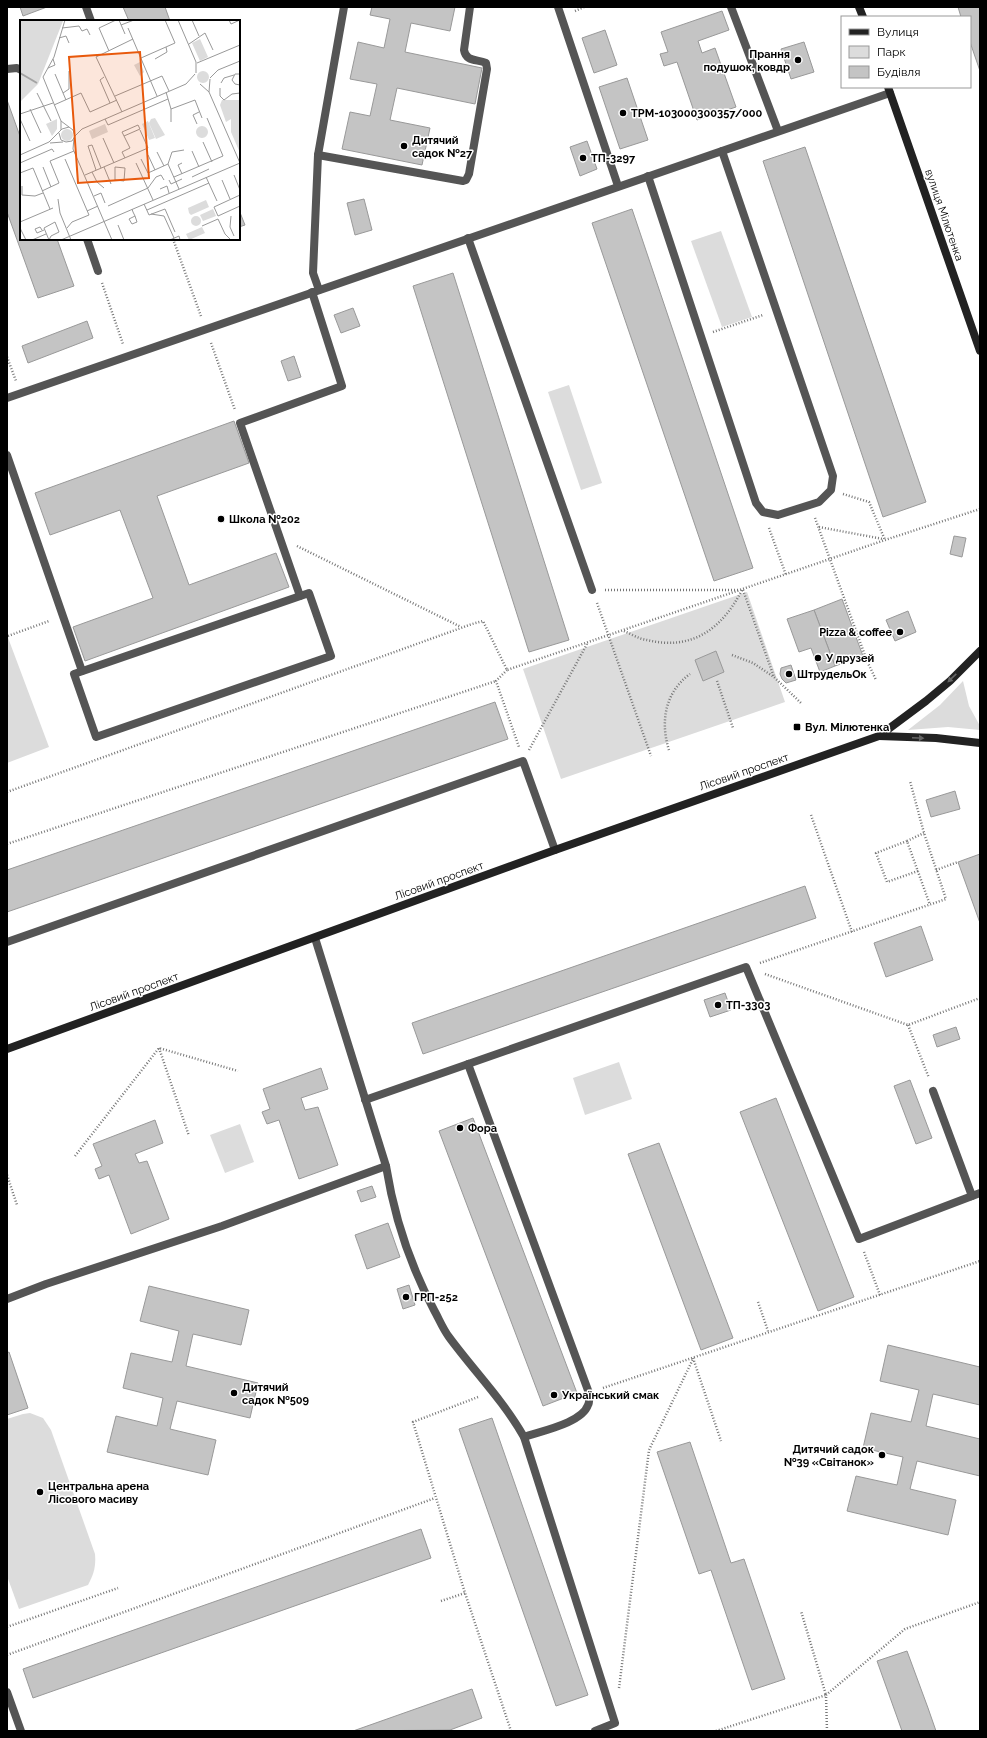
<svg xmlns="http://www.w3.org/2000/svg" width="987" height="1738" font-family="Raleway,sans-serif">
	<rect width="100%" height="100%" fill="#fff"/>
	<g fill="#dcdcdc">
		<path d="M 721,231 L 752,317 L 722,327 L 691,241 Z"/>
		<path d="M 569,385 L 602,483 L 581,490 L 548,392 Z"/>
		<path d="M 747,592 L 785,702 L 561,779 L 523,669 Z"/>
		<path d="M 7,635 L 49,747 L 7,763 Z"/>
		<path d="M 963,681 L 969,706 L 980,726 L 980,730 L 948,727 L 908,730 L 940,705 Z"/>
		<path d="M 619,1062 L 632,1099 L 585,1115 L 573,1078 Z"/>
		<path d="M 240,1124 L 254,1162 L 225,1173 L 210,1135 Z"/>
		<path d="M 30,1413 L 43,1418 L 51,1430 L 95,1554 C 96,1566 94,1574 88,1585 L 19,1609 L 7,1576 L 7,1419 L 23,1414 Z"/>
	</g>
	<g fill="#c4c4c4" stroke="#999">
		<path d="M 20,7 L 47,7 L 23,16 Z"/>
		<path d="M 123,7 L 165,7 L 170,21 L 129,21 Z"/>
		<path d="M 372,7 L 455,7 L 450,31 L 411,23 L 405,52 L 482,68 L 475,104 L 397,88 L 390,120 L 430,128 L 422,165 L 342,149 L 350,112 L 370,116 L 377,84 L 350,79 L 358,42 L 384,48 L 390,19 L 370,15 Z"/>
		<path d="M 958,7 L 980,7 L 980,71 L 970,42 L 970,17 L 961,17 Z"/>
		<path d="M 722,11 L 729,30 L 698,41 L 702,53 L 715,48 L 736,107 L 697,120 L 677,62 L 664,66 L 660,54 L 668,52 L 661,32 Z"/>
		<path d="M 605,30 L 617,65 L 594,73 L 582,38 Z"/>
		<path d="M 804,42 L 814,72 L 791,79 L 781,49 Z"/>
		<path d="M 627,78 L 648,140 L 620,149 L 599,87 Z"/>
		<path d="M 7,100 L 21,139 L 21,239 L 57,239 L 74,286 L 38,298 L 7,212 Z"/>
		<path d="M 587,141 L 597,169 L 580,176 L 570,147 Z"/>
		<path d="M 805,147 L 926,502 L 883,517 L 763,161 Z"/>
		<path d="M 364,199 L 372,230 L 355,235 L 347,203 Z"/>
		<path d="M 632,209 L 753,568 L 714,581 L 592,223 Z"/>
		<path d="M 239,210 L 245,225 L 239,227 Z"/>
		<path d="M 453,273 L 569,640 L 529,652 L 413,286 Z"/>
		<path d="M 353,308 L 360,326 L 341,333 L 334,315 Z"/>
		<path d="M 87,321 L 93,338 L 28,363 L 22,346 Z"/>
		<path d="M 294,356 L 301,377 L 288,381 L 281,361 Z"/>
		<path d="M 234,421 L 249,463 L 157,496 L 189,585 L 276,553 L 289,587 L 85,661 L 73,627 L 153,598 L 120,510 L 50,535 L 35,493 Z"/>
		<path d="M 954,536 L 966,538 L 962,557 L 950,554 Z"/>
		<path d="M 842,599 L 863,656 L 835,666 L 814,610 Z"/>
		<path d="M 814,610 L 835,666 L 820,672 L 811,648 L 799,652 L 787,619 Z"/>
		<path d="M 908,611 L 916,632 L 895,641 L 886,620 Z"/>
		<path d="M 716,651 L 724,672 L 703,681 L 695,660 Z"/>
		<path d="M 791,665 L 796,680 L 786,683 L 782,679 L 780,674 L 781,668 Z"/>
		<path d="M 495,702 L 508,739 L 7,912 L 7,870 Z"/>
		<path d="M 955,791 L 960,809 L 931,817 L 926,800 Z"/>
		<path d="M 980,854 L 980,923 L 958,862 Z"/>
		<path d="M 805,886 L 816,918 L 423,1054 L 412,1023 Z"/>
		<path d="M 921,926 L 933,960 L 886,977 L 874,943 Z"/>
		<path d="M 725,993 L 731,1010 L 710,1017 L 704,1000 Z"/>
		<path d="M 956,1027 L 960,1039 L 937,1047 L 933,1035 Z"/>
		<path d="M 321,1068 L 328,1089 L 301,1098 L 305,1110 L 318,1107 L 338,1165 L 299,1179 L 279,1120 L 267,1124 L 262,1112 L 270,1109 L 263,1089 Z"/>
		<path d="M 910,1080 L 932,1138 L 916,1144 L 894,1086 Z"/>
		<path d="M 776,1098 L 854,1297 L 818,1311 L 740,1112 Z"/>
		<path d="M 473,1118 L 577,1393 L 543,1406 L 439,1131 Z"/>
		<path d="M 155,1120 L 163,1143 L 135,1154 L 139,1163 L 147,1161 L 169,1219 L 131,1234 L 109,1175 L 99,1179 L 95,1169 L 102,1166 L 93,1144 Z"/>
		<path d="M 659,1143 L 733,1338 L 701,1350 L 628,1154 Z"/>
		<path d="M 372,1186 L 376,1197 L 361,1202 L 357,1191 Z"/>
		<path d="M 388,1223 L 400,1257 L 367,1269 L 355,1235 Z"/>
		<path d="M 409,1285 L 415,1305 L 403,1309 L 397,1289 Z"/>
		<path d="M 149,1286 L 249,1310 L 241,1345 L 193,1334 L 186,1366 L 258,1383 L 250,1418 L 177,1401 L 170,1429 L 216,1440 L 208,1475 L 107,1452 L 116,1416 L 157,1426 L 163,1398 L 123,1388 L 131,1353 L 172,1362 L 179,1331 L 140,1321 Z"/>
		<path d="M 888,1345 L 980,1367 L 980,1405 L 933,1394 L 926,1426 L 980,1439 L 980,1476 L 917,1461 L 910,1489 L 956,1500 L 948,1535 L 847,1511 L 856,1476 L 897,1485 L 903,1457 L 863,1448 L 871,1413 L 911,1422 L 919,1390 L 880,1381 Z"/>
		<path d="M 9,1352 L 28,1408 L 7,1415 L 7,1353 Z"/>
		<path d="M 492,1418 L 588,1695 L 556,1706 L 459,1429 Z"/>
		<path d="M 690,1442 L 731,1563 L 744,1559 L 785,1679 L 752,1690 L 711,1570 L 699,1574 L 657,1452 Z"/>
		<path d="M 421,1529 L 431,1558 L 33,1698 L 23,1669 Z"/>
		<path d="M 907,1651 L 928,1708 L 936,1731 L 902,1731 L 877,1661 Z"/>
		<path d="M 472,1689 L 482,1718 L 450,1730 L 353,1731 Z"/>
	</g>
	<g fill="none" stroke-linecap="round" stroke-linejoin="round">
		<g stroke="#777" stroke-width="2.5" stroke-dasharray="1 2" stroke-linecap="butt">
			<path d="M 575,11 L 584,7"/>
			<path d="M 173,239 L 201,316"/>
			<path d="M 102,283 L 123,344"/>
			<path d="M 713,332 L 763,315"/>
			<path d="M 211,343 L 235,410"/>
			<path d="M 7,357 L 16,381"/>
			<path d="M 843,494 L 869,502 L 885,540"/>
			<path d="M 815,518 L 867,661 L 876,680"/>
			<path d="M 819,527 L 883,539"/>
			<path d="M 769,528 L 786,575"/>
			<path d="M 297,546 L 461,627"/>
			<path d="M 605,590 L 740,590"/>
			<path d="M 743,590 L 774,677"/>
			<path d="M 597,603 L 651,756"/>
			<path d="M 624,631 C 631,634 639,639 647,640 C 692,651 722,629 742,590"/>
			<path d="M 8,636 L 49,621"/>
			<path d="M 732,655 L 753,663 L 774,677 L 802,704"/>
			<path d="M 507,670 L 496,681 L 519,747"/>
			<path d="M 717,681 L 733,728"/>
			<path d="M 529,750 L 587,644"/>
			<path d="M 669,750 C 660,722 665,692 690,674"/>
			<path d="M 7,792 L 472,624 L 483,621 L 507,670 L 885,540 L 980,509"/>
			<path d="M 811,815 L 852,932"/>
			<path d="M 907,841 L 924,833"/>
			<path d="M 7,844 L 496,681"/>
			<path d="M 936,870 L 958,862"/>
			<path d="M 918,871 L 887,882 L 876,853 L 907,841 L 930,905"/>
			<path d="M 760,963 L 946,899 L 924,833 L 910,781"/>
			<path d="M 765,974 L 908,1025 L 980,998"/>
			<path d="M 908,1025 L 929,1078"/>
			<path d="M 159,1048 L 189,1136"/>
			<path d="M 75,1156 L 159,1048 L 238,1071"/>
			<path d="M 7,1175 L 17,1205"/>
			<path d="M 864,1252 L 880,1295"/>
			<path d="M 758,1302 L 768,1331"/>
			<path d="M 693,1358 L 721,1441"/>
			<path d="M 603,1388 L 980,1261"/>
			<path d="M 478,1397 L 413,1422 L 465,1593 L 511,1731"/>
			<path d="M 441,1601 L 465,1593"/>
			<path d="M 7,1627 L 118,1588"/>
			<path d="M 7,1655 L 435,1498"/>
			<path d="M 619,1688 L 649,1450 L 693,1359"/>
			<path d="M 716,1731 L 826,1695 L 801,1611"/>
			<path d="M 827,1731 L 826,1695 L 905,1629 L 980,1602"/>
		</g>
		<g stroke="#555" stroke-width="8">
			<path d="M 86,7 L 91,21"/>
			<path d="M 344,7 L 318,155 L 463,181 L 466,180 L 469,174 L 487,69 L 486,63 C 477,59 466,62 464,50 L 470,7"/>
			<path d="M 558,7 L 618,186"/>
			<path d="M 731,7 L 778,131"/>
			<path d="M 7,69 L 17,68 L 21,70"/>
			<path d="M 318,155 L 313,273 L 319,290"/>
			<path d="M 648,176 L 756,503 L 763,512 L 778,515 L 819,502 L 831,490 L 833,476 L 722,151"/>
			<path d="M 468,238 L 592,590"/>
			<path d="M 87,239 L 98,271"/>
			<path d="M 7,398 L 890,93"/>
			<path d="M 7,455 L 82,671"/>
			<path d="M 300,596 L 240,423 L 342,386 L 312,292"/>
			<path d="M 315,938 L 386,1166 C 394,1216 410,1265 434,1310 C 439,1319 443,1329 449,1337 C 474,1371 503,1400 524,1437 L 615,1723 L 595,1731"/>
			<path d="M 7,942 L 523,761 L 555,850"/>
			<path d="M 468,1064 L 589,1393 C 589,1397 590,1402 588,1405 C 582,1423 541,1431 524,1437"/>
			<path d="M 933,1091 L 972,1196"/>
			<path d="M 365,1100 L 746,967 L 859,1239 L 980,1193"/>
			<path d="M 7,1299 L 46,1284 L 222,1226 L 386,1166"/>
			<path d="M 7,1692 L 21,1731"/>
		</g>
		<path stroke="#555" stroke-width="8" d="M 309,593 L 331,656 L 96,737 L 74,674 Z"/>
		<g stroke="#222" stroke-width="8">
			<path d="M 859,7 L 863,17"/>
			<path d="M 888,87 L 980,351"/>
			<path d="M 879,736 L 936,738 L 980,743"/>
			<path d="M 7,1049 L 555,850 L 879,736 L 926,701 L 950,681 L 980,651"/>
		</g>
	</g>
	<defs><path id="oneway-solid" d="M-6-.8H1V-3.2L6.5 0L1 3.2V.8H-6Z"/></defs>
	<g fill="#646464">
		<use href="#oneway-solid" transform="translate(952 678) rotate(136)"/>
		<use href="#oneway-solid" transform="translate(918 738) rotate(2)"/>
	</g>
	<g fill="#000" stroke="#fff" stroke-width="1.5">
		<circle cx="798" cy="60" r="4"/>
		<circle cx="623" cy="113" r="4"/>
		<circle cx="404" cy="146" r="4"/>
		<circle cx="583" cy="158" r="4"/>
		<circle cx="221" cy="519" r="4"/>
		<circle cx="900" cy="632" r="4"/>
		<circle cx="818" cy="658" r="4"/>
		<circle cx="789" cy="674" r="4"/>
		<rect x="793" y="723" width="8" height="8" rx="2"/>
		<circle cx="718" cy="1005" r="4"/>
		<circle cx="460" cy="1128" r="4"/>
		<circle cx="406" cy="1297" r="4"/>
		<circle cx="234" cy="1393" r="4"/>
		<circle cx="554" cy="1395" r="4"/>
		<circle cx="882" cy="1455" r="4"/>
		<circle cx="40" cy="1492" r="4"/>
	</g>
	<g text-anchor="middle" dominant-baseline="central" stroke-width="3" stroke-linejoin="round" paint-order="stroke">
		<g font-size="11" font-weight="bold" fill="#000" stroke="#fff" text-anchor="start">
			<text x="790" y="54" text-anchor="end">Прання<tspan x="790" dy="13">подушок, ковдр</tspan></text>
			<text x="631" y="113">ТРМ-103000300357/000</text>
			<text x="412" y="140">Дитячий<tspan x="412" dy="13">садок №27</tspan></text>
			<text x="591" y="158">ТП-3297</text>
			<text x="229" y="519">Школа №202</text>
			<text x="892" y="632" text-anchor="end">Pizza &amp; coffee</text>
			<text x="826" y="658">У друзей</text>
			<text x="797" y="674">ШтрудельОк</text>
			<text x="805" y="727">Вул. Мілютенка</text>
			<text x="726" y="1005">ТП-3303</text>
			<text x="468" y="1128">Фора</text>
			<text x="414" y="1297">ГРП-252</text>
			<text x="242" y="1387">Дитячий<tspan x="242" dy="13">садок №509</tspan></text>
			<text x="562" y="1395">Український смак</text>
			<text x="874" y="1449" text-anchor="end">Дитячий садок<tspan x="874" dy="13">№39 «Світанок»</tspan></text>
			<text x="48" y="1486">Центральна арена<tspan x="48" dy="13">Лісового масиву</tspan></text>
		</g>
		<g font-size="11" fill="#000" stroke="#fff">
			<text transform="translate(944 215) rotate(71)">вулиця Мілютенка</text>
			<text transform="translate(744 772) rotate(-19)">Лісовий проспект</text>
			<text transform="translate(439 881) rotate(-20)">Лісовий проспект</text>
			<text transform="translate(134 992) rotate(-20)">Лісовий проспект</text>
		</g>
	</g>
	<g transform="translate(20 20)">
		<rect width="220" height="220" fill="#fff"/>
		<path d="M 0,0 L 43,1 L 18,64 L 0,82 ZM 180,19 L 188,37 L 180,41 L 172,23 ZM 120,42 L 124,52 L 120,56 L 114,45 ZM177 57a6 6 0 1 1 12 0a6 6 0 1 1-12 0ZM 202,80 L 220,80 L 220,133 L 211,112 L 211,99 L 206,102 L 200,85 ZM 135,98 L 145,115 L 136,119 L 129,103 L 131,99 ZM 37,99 L 37,109 L 32,116 L 26,104 ZM 128,101 L 135,118 L 129,120 L 122,104 ZM 85,104 L 88,112 L 72,119 L 69,111 ZM176 112a6 6 0 1 1 12 0a6 6 0 1 1-12 0ZM41 115a6 6 0 1 1 12 0a6 6 0 1 1-12 0ZM 186,180 L 189,187 L 171,195 L 169,193 L 168,188 ZM 193,189 L 196,196 L 183,201 L 180,195 ZM171 201a5 5 0 1 1 10 0a5 5 0 1 1-10 0ZM 182,207 L 185,213 L 169,220 L 166,214 Z" fill="#dcdcdc"/>
		<path fill="none" stroke="#a3a3a3" stroke-width="2" d="M 0,53 L 17,63"/>
		<path fill="none" stroke="#999" stroke-width="1" d="M 99,0 L 105,14M 158,0 L 176,42 L 176,53M 172,0 L 179,16M 209,0 L 211,4 L 220,0M 101,5 L 114,0M 42,8 L 59,6 L 62,11 L 67,9 L 70,15M 108,8 L 137,76M 39,18 L 46,16 L 49,23M 169,24 L 185,13 L 193,30M 89,31 L 79,8 L 96,0M 121,38 L 155,23 L 145,0M 135,39 L 147,32 L 146,27M 177,43 L 220,25M 28,48 L 35,45 L 33,39M 35,54 L 46,80M 220,54 L 215,54 L 212,60 L 215,64 L 220,65M 84,57 L 80,60 L 90,83M 190,58 L 198,50 L 220,41M 190,59 L 189,72 L 220,143M 201,63 L 204,58 L 214,55M 180,64 L 189,72M 200,68 L 200,76 L 204,80 L 212,74 L 220,73M 146,72 L 151,89 L 175,80 L 182,98M 17,73 L 31,101M 43,73 L 49,69 L 49,51M 95,76 L 142,56 L 149,71M 34,85 L 61,73 L 70,92 L 97,80M 10,89 L 21,113M 102,92 L 76,37 L 113,19M 0,94 L 33,83M 0,99 L 10,121M 85,99 L 88,105 L 148,79M 151,102 L 151,89M 177,104 L 173,95 L 179,92M 118,105 L 120,109 L 104,116 L 102,112 ZM 41,110 L 41,101 L 23,57 L 34,37 L 45,0M 39,113 L 41,120 L 46,122 L 52,121 L 55,116 L 53,110 L 41,101M 55,116 L 62,109 L 166,64 L 175,54M 104,116 L 110,128 L 102,132 L 105,138M 54,118 L 53,129 L 92,220M 83,118 L 94,143M 183,122 L 192,142M 30,123 L 43,122M 172,131 L 179,147M 137,132 L 144,146M 0,135 L 29,122 L 42,109 L 49,107M 128,135 L 135,150M 45,139 L 69,195 L 52,202 L 47,208M 121,139 L 128,153 L 148,144M 0,143 L 32,129 L 34,132M 116,143 L 133,180M 162,143 L 158,145 L 162,154M 23,147 L 31,167M 84,147 L 91,164M 95,147 L 105,148 L 104,161 L 95,160 ZM 76,150 L 68,126 L 72,125 L 81,148M 72,152 L 77,162 L 84,168M 0,153 L 13,148 L 30,189M 65,155 L 128,128 L 120,110M 214,155 L 220,170M 154,157 L 203,136 L 187,98M 172,157 L 189,149M 186,157 L 197,181M 149,160 L 151,164 L 162,159M 202,160 L 210,179M 2,166 L 2,175 L 15,176 L 23,173M 140,169 L 147,166 L 149,173M 159,169 L 148,144 L 152,132 L 164,130M 22,171 L 39,163 L 30,141 L 54,131M 220,175 L 194,187 L 198,196 L 220,186M 74,176 L 81,173 L 85,183M 38,179 L 40,193 L 51,220M 124,184 L 129,195 L 145,189 L 155,212M 88,186 L 128,168 L 136,157 L 141,155 L 144,160M 112,189 L 113,192 L 115,196 L 117,202 L 112,204 L 109,199 L 115,196M 127,190 L 189,163M 67,191 L 78,186M 131,194 L 144,196 L 154,218M 211,196 L 210,207 L 214,216M 0,202 L 33,188M 98,205 L 104,220M 182,206 L 198,199 L 205,214 L 211,220M 0,208 L 6,220M 22,210 L 20,207 L 15,209 L 17,213 L 24,210M 12,220 L 26,214M 29,220 L 24,208 L 35,202 L 39,212 L 31,216 L 29,220M 41,220 L 220,143M 150,220 L 159,216 L 160,220"/>
		<path fill="#e8590c" fill-opacity="0.15" stroke="#e8590c" stroke-width="2" d="M 120,32 L 129,158 L 58,163 L 49,37 Z"/>
		<rect width="220" height="220" fill="none" stroke="#000" stroke-width="2"/>
	</g>
	<rect width="987" height="1738" fill="none" stroke="#000000" stroke-width="16"/>
	<rect x="841" y="16" width="130" height="72" fill="#ffffff" stroke="#999999"/>
	<rect x="849" y="29" width="20" height="6" fill="#222222" stroke="#999999"/>
	<text x="877" y="36" font-size="12" fill="#000000">Вулиця</text>
	<rect x="849" y="46" width="20" height="12" fill="#dcdcdc" stroke="#999999"/>
	<text x="877" y="56" font-size="12" fill="#000000">Парк</text>
	<rect x="849" y="66" width="20" height="12" fill="#c4c4c4" stroke="#999999"/>
	<text x="877" y="76" font-size="12" fill="#000000">Будівля</text>
</svg>
